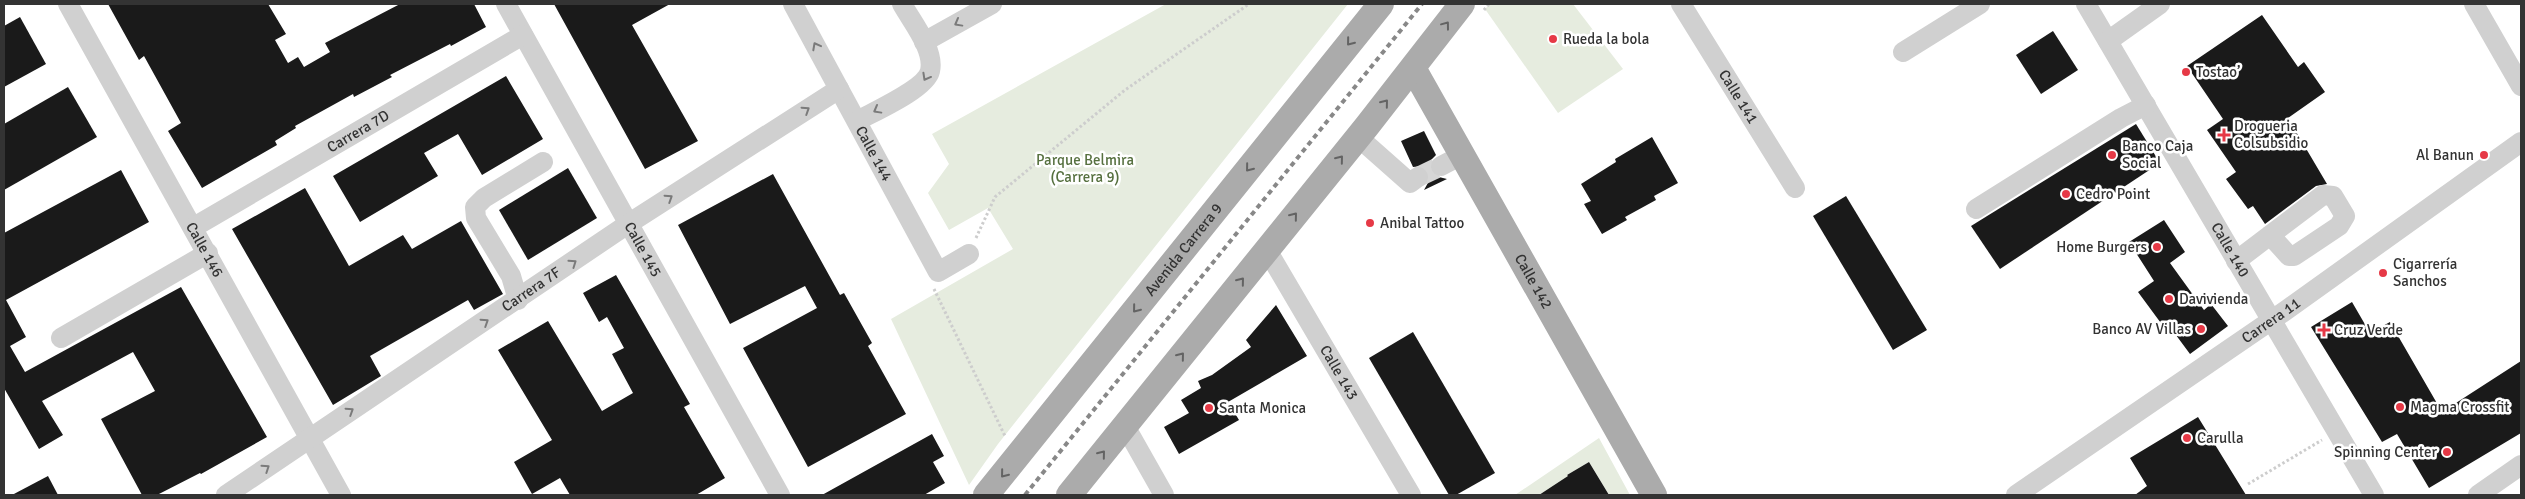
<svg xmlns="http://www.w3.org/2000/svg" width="2525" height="499" font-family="Signika,sans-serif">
	<rect width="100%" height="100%" fill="#fff"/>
	<g fill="#e6ecdf">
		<path d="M 1166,4 L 1348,4 L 998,444 L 969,485 L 891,319 L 1013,249 L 988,208 L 949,230 L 928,193 L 949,164 L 932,134 Z"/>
		<path d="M 1490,4 L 1573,4 L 1623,69 L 1558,113 L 1485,9 Z"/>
		<path d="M 1599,438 L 1630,495 L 1609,495 L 1589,462 L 1567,475 L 1579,495 L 1558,495 L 1552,487 L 1539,495 L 1515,495 Z"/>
	</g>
	<g fill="#1a1a1a">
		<path d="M 108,4 L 268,4 L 286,34 L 275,40 L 288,63 L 298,57 L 304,67 L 330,52 L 325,43 L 400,4 L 474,4 L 486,27 L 451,46 L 450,44 L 390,75 L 392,77 L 354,97 L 353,94 L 295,126 L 296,128 L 275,141 L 277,145 L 202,188 L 168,131 L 181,123 L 144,56 L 139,60 Z"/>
		<path d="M 554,4 L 670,4 L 632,25 L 698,141 L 645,169 Z"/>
		<path d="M 2262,15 L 2298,67 L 2304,62 L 2325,92 L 2288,118 L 2327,184 L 2316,186 L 2265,224 L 2253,206 L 2248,209 L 2226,179 L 2236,172 L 2207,130 L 2223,119 L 2187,66 Z"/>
		<path d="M 20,17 L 46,64 L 4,87 L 4,26 Z"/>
		<path d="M 2053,31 L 2078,70 L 2041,94 L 2016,55 Z"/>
		<path d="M 506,76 L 543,139 L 482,175 L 458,134 L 424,153 L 438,176 L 360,222 L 333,176 Z"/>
		<path d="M 68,87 L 97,137 L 4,190 L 4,124 Z"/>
		<path d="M 2136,124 L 2160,163 L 2000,269 L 1971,226 Z"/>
		<path d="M 1424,131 L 1436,155 L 1431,160 L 1430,171 L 1435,176 L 1447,179 L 1424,190 L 1429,181 L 1428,170 L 1422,166 L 1413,167 L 1401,141 Z"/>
		<path d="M 1652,137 L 1678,183 L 1654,196 L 1656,200 L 1625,217 L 1627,220 L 1602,234 L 1584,204 L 1591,201 L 1581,184 L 1616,162 L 1615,159 Z"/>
		<path d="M 568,168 L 597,218 L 528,260 L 499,210 Z"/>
		<path d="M 121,170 L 149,222 L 6,300 L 26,337 L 10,346 L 25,372 L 181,287 L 267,437 L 201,474 L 200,473 L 157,495 L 142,495 L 101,419 L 155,391 L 133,352 L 42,401 L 63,435 L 39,449 L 4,388 L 4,233 Z"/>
		<path d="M 773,174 L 840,295 L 844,293 L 872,343 L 868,346 L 906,414 L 808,467 L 743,348 L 817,308 L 805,286 L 730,324 L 678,225 Z"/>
		<path d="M 305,188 L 349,266 L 403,235 L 412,249 L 461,221 L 503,294 L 474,310 L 468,300 L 370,356 L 381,376 L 333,405 L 232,229 Z"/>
		<path d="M 1846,196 L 1927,330 L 1893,350 L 1813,216 Z"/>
		<path d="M 2164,220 L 2185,252 L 2170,263 L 2204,310 L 2211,304 L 2228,326 L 2190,354 L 2170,327 L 2166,330 L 2138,292 L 2154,281 L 2129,242 Z"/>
		<path d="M 616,275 L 690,404 L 684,407 L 725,478 L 696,495 L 570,495 L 560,478 L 532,494 L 514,462 L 552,440 L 498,350 L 548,321 L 602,411 L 633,393 L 612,354 L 624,348 L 607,317 L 599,322 L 583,293 Z"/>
		<path d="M 2352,302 L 2370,333 L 2390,322 L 2442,412 L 2521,361 L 2521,433 L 2429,488 L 2397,434 L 2382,442 L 2311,327 Z"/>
		<path d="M 1276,305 L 1307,356 L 1228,402 L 1239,420 L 1179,454 L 1164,427 L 1189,413 L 1181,400 L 1201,388 L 1198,381 L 1212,375 L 1251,347 L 1246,340 Z"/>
		<path d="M 1413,332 L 1495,473 L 1456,495 L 1449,495 L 1369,358 Z"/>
		<path d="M 2198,417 L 2246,495 L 2135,495 L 2147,486 L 2130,458 Z"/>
		<path d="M 932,434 L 944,456 L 933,462 L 945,483 L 924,495 L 822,495 Z"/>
		<path d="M 1589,462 L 1609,495 L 1539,495 L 1568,476 L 1567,475 Z"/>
		<path d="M 48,476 L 58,495 L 12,495 Z"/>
	</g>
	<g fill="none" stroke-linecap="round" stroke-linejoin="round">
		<path stroke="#d6d6d6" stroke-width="20" stroke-dasharray="20 10" stroke-linecap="butt" d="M 1418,177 L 1441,166"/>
		<g stroke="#cdcdcd" stroke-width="3" stroke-dasharray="2.5 2.5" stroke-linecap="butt">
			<path d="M 1484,10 L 1489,4"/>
			<path d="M 976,238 L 995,197 L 1125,90 L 1249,4"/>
			<path d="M 934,289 L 1005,436"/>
			<path d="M 2248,484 L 2322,440"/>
		</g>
		<g stroke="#d0d0d0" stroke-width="20">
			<path id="s1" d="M 68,4 L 341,495"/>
			<path id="s2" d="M 506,4 L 780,495"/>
			<path id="s3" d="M 793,4 L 938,272 L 969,254"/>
			<path id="s4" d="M 1681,4 L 1795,188"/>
			<path id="s5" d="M 2086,4 L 2374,495"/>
			<path d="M 2474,4 L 2521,86"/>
			<path d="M 2108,41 L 2160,4"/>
			<path d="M 924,42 L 992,4"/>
			<path d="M 1903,52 L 1980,4"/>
			<path d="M 857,121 C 873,112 926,89 930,71 C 935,50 912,22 902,4"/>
			<path d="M 1358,137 L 1410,183 L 1418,177"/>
			<path d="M 1441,166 L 1462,155"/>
			<path d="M 1976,209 L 2121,118 L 2146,105"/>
			<path id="s6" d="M 194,227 L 523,35"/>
			<path id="s7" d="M 1267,250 L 1411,495"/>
			<path d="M 2236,261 C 2265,239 2294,217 2323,195 L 2333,196 L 2345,216 L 2339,226 L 2294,256 L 2289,256 L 2270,235"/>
			<path d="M 518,300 L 511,276 L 476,218 L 475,207 L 484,198 L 543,162"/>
			<path d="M 61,338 L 208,253"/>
			<path d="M 1125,426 L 1164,495"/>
			<path id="s8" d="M 226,495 L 628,224 L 839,89"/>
			<path id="s9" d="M 2016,495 L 2285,311 L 2521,142"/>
			<path d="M 2478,495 L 2521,465"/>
		</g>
		<g stroke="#ababab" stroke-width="26">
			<path id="s10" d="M 1413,68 L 1654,495"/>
			<path id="s11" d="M 986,495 L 1381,4"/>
			<path d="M 1069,495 L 1367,126 L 1462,4"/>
		</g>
		<path stroke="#888" stroke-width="4" stroke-dasharray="5 4" stroke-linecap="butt" d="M 1025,495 L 1422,4"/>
	</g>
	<defs><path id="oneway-chevron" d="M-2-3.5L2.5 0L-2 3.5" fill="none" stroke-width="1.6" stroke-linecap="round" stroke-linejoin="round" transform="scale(1.25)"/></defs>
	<g stroke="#7a7a7a">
		<use href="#oneway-chevron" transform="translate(958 23) rotate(151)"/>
		<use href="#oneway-chevron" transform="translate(816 46) rotate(-118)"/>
		<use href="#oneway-chevron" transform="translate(926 77) rotate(119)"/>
		<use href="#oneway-chevron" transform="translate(806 110) rotate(-33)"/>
		<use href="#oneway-chevron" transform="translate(877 110) rotate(151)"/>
		<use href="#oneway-chevron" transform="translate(669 198) rotate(-33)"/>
		<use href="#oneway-chevron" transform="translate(573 263) rotate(-35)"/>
		<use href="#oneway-chevron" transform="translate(485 322) rotate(-33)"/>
		<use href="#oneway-chevron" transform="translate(350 411) rotate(-33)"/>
		<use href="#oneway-chevron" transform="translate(266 468) rotate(-34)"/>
	</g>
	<g stroke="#636363">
		<use href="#oneway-chevron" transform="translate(1446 25) rotate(-53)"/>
		<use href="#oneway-chevron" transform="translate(1350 42) rotate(129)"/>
		<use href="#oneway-chevron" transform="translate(1385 103) rotate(-51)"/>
		<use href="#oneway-chevron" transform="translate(1340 159) rotate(-51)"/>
		<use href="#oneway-chevron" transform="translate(1249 168) rotate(129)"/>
		<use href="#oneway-chevron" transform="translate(1294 216) rotate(-51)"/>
		<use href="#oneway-chevron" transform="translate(1241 281) rotate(-51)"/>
		<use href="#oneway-chevron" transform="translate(1136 309) rotate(129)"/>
		<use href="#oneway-chevron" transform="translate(1181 356) rotate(-51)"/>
		<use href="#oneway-chevron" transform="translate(1102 454) rotate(-51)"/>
		<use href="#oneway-chevron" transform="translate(1004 474) rotate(129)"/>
	</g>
	<g fill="#e63946" stroke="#fff" stroke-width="2">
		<circle cx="1553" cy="39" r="5"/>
		<circle cx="2186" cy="72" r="5"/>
		<path d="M2221.5 127.5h5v5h5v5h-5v5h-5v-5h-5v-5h5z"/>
		<circle cx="2112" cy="155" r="5"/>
		<circle cx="2484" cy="155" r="5"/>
		<circle cx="2066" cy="194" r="5"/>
		<circle cx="1370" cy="223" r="5"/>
		<circle cx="2157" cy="247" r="5"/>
		<circle cx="2383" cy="273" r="5"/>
		<circle cx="2169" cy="299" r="5"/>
		<circle cx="2201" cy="329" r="5"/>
		<path d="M2321.5 322.5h5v5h5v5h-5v5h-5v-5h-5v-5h5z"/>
		<circle cx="2400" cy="407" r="5"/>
		<circle cx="1209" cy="408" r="5"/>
		<circle cx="2187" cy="438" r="5"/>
		<circle cx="2447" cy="452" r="5"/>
	</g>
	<g text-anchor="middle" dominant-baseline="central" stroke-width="5" stroke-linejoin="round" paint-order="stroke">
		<g font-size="15" fill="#333" stroke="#fff" text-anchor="start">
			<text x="1563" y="39">Rueda la bola</text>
			<text x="2196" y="72">Tostao’</text>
			<text x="2234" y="126">Drogueria<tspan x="2234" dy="17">Colsubsidio</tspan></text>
			<text x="2122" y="146">Banco Caja<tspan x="2122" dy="17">Social</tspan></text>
			<text x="2474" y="155" text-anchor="end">Al Banun</text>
			<text x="2076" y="194">Cedro Point</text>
			<text x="1380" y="223">Anibal Tattoo</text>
			<text x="2147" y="247" text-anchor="end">Home Burgers</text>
			<text x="2393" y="264">Cigarrería<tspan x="2393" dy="17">Sanchos</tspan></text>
			<text x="2179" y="299">Davivienda</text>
			<text x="2191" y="329" text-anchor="end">Banco AV Villas</text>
			<text x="2334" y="330">Cruz Verde</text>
			<text x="2410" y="407">Magma Crossfit</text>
			<text x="1219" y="408">Santa Monica</text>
			<text x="2197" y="438">Carulla</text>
			<text x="2437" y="452" text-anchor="end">Spinning Center</text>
		</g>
		<g font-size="15" fill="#333" stroke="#fff">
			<text stroke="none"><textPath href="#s4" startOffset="109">Calle 141</textPath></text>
			<text stroke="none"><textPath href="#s6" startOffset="190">Carrera 7D</textPath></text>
			<text stroke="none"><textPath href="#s3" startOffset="170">Calle 144</textPath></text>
			<text stroke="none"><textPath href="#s1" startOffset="281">Calle 146</textPath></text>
			<text stroke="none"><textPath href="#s11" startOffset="315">Avenida Carrera 9</textPath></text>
			<text stroke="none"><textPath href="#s2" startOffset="281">Calle 145</textPath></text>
			<text stroke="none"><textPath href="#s5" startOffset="285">Calle 140</textPath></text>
			<text stroke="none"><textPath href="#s10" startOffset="245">Calle 142</textPath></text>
			<text stroke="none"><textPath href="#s8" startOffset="368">Carrera 7F</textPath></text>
			<text stroke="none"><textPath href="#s9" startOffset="309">Carrera 11</textPath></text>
			<text stroke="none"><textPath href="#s7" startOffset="142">Calle 143</textPath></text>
		</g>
		<g font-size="15" fill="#56703f" stroke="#fff">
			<text x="1085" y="160">Parque Belmira<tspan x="1085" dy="17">(Carrera 9)</tspan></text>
		</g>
	</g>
	<rect width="2525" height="499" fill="none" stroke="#333333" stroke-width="10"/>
</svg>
